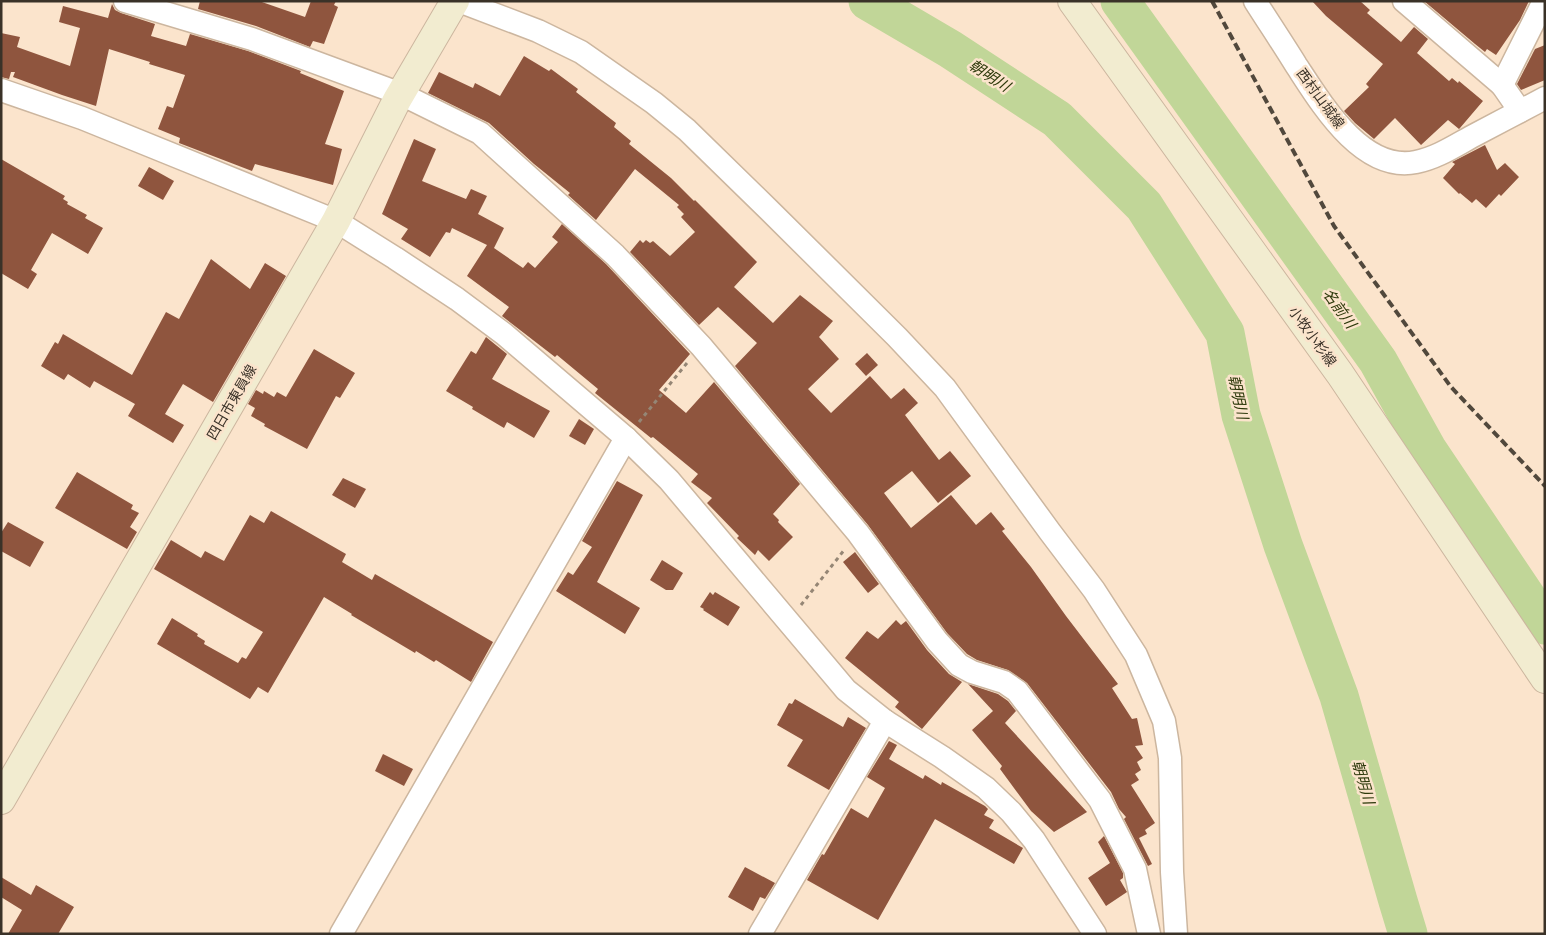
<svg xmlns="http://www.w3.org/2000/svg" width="1546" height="935" font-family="'Golos Text','Noto Sans JP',sans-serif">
	<rect width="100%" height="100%" fill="#fbe4cc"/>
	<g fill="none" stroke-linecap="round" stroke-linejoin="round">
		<g stroke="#c1d698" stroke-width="39">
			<path d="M 868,1 L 950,49 L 1057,119 L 1144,206 L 1225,333 L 1241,415 L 1283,545 L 1339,696 L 1398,901 L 1408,934"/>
			<path d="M 1120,1 L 1378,361 L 1427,449 L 1545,625"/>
		</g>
	</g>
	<g fill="#8f553e">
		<path d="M 200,1 L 259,1 L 305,17 L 311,1 L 336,1 L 334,5 L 338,7 L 324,44 L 313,41 L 310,47 L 256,26 L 198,9 Z"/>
		<path d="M 1312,1 L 1360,1 L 1370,10 L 1367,13 L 1401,42 L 1414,27 L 1428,39 L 1417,53 L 1449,81 L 1452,78 L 1458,83 L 1459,81 L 1483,101 L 1460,128 L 1459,129 L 1448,120 L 1421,145 L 1395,118 L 1374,139 L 1355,123 L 1344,111 L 1369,87 L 1366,84 L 1383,64 L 1326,16 Z"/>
		<path d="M 1424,1 L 1529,1 L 1520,20 L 1496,55 L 1487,49 L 1485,52 L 1475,44 Z"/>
		<path d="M 112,4 L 115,10 L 121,13 L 155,24 L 151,36 L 186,46 L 190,34 L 248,51 L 301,71 L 300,73 L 344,91 L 325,144 L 342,149 L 333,185 L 255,164 L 252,171 L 179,143 L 180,138 L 158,129 L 167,106 L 173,108 L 185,75 L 149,64 L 150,62 L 109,49 L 96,106 L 62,95 L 13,77 L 15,72 L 11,72 L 9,79 L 1,77 L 1,33 L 20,37 L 17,47 L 70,66 L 80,28 L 59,22 L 63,6 L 108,18 Z"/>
		<path d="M 1545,45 L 1545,80 L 1521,90 L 1517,84 L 1535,49 Z"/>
		<path d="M 524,56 L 549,71 L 551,69 L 578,89 L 576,92 L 616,123 L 614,127 L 631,141 L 629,144 L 671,178 L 694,201 L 695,200 L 757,262 L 734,287 L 773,323 L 800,295 L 833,321 L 819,337 L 839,359 L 808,389 L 831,413 L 870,376 L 891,399 L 904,388 L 918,403 L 905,415 L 939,460 L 950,451 L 971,476 L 938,503 L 912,471 L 884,493 L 911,528 L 951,495 L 976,525 L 991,512 L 1005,529 L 1002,531 L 1031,567 L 1066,616 L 1118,684 L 1112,688 L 1132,719 L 1137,718 L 1143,745 L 1135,746 L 1143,758 L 1137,762 L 1141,770 L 1135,774 L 1139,780 L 1131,785 L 1155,823 L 1145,830 L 1147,834 L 1139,838 L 1152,864 L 1148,866 L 1124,819 L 1126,817 L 1119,809 L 1111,792 L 1027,683 L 1008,670 L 977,660 L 967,654 L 947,633 L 868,525 L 735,366 L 757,343 L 718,307 L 699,325 L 630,252 L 640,240 L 643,243 L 646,240 L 650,243 L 653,241 L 670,256 L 695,232 L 681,217 L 684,214 L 677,207 L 679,205 L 635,169 L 596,220 L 568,195 L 570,193 L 534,164 L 489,123 L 428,93 L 439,72 L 473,88 L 475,83 L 500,96 Z"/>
		<path d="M 414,139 L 436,149 L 422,181 L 466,199 L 471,189 L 487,196 L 478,214 L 504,228 L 494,248 L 523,268 L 528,262 L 535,268 L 558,242 L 552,237 L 562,224 L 606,264 L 690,354 L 659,390 L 686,413 L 714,382 L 800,484 L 773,514 L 779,520 L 778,522 L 793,537 L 769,561 L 758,550 L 755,555 L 737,538 L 739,536 L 707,503 L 712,498 L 691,482 L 698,474 L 653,437 L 651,438 L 595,393 L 598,389 L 557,355 L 555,357 L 502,316 L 509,307 L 467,276 L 487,245 L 452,228 L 450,233 L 446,232 L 430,257 L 401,239 L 408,229 L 382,214 Z"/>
		<path d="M 1485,145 L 1497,170 L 1505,163 L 1519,177 L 1501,196 L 1499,194 L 1486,208 L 1476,199 L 1472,203 L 1460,193 L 1459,194 L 1443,178 L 1455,164 L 1452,162 Z"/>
		<path d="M 1,159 L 65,196 L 63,199 L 68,202 L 67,204 L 87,215 L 85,218 L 103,228 L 88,254 L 52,233 L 31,270 L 37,274 L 28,289 L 1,273 Z"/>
		<path d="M 149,167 L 174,181 L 163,200 L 138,186 Z"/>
		<path d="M 211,259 L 250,289 L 265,263 L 286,276 L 213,402 L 183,384 L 165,414 L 184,425 L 173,443 L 128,416 L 135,404 L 94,381 L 90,388 L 68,374 L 64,380 L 41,366 L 55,342 L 58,344 L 63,334 L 132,375 L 166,312 L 179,319 Z"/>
		<path d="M 486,337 L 507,354 L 492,379 L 550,411 L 534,438 L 507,422 L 504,428 L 472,409 L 473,407 L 446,391 L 471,351 L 476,354 Z"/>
		<path d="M 314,349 L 355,373 L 340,398 L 336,396 L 307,449 L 264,426 L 265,424 L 251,416 L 255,408 L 248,404 L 256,390 L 263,394 L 264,391 L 274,397 L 277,392 L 286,397 Z"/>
		<path d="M 867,353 L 878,365 L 866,376 L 855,364 Z"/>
		<path d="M 579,419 L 594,429 L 585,445 L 569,436 Z"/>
		<path d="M 77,472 L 133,505 L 131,509 L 139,513 L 130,527 L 137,532 L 127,549 L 55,508 Z"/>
		<path d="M 343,478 L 366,489 L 355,508 L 332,495 Z"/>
		<path d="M 617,481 L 643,495 L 597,582 L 640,608 L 625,634 L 556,591 L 568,572 L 573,575 L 592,547 L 582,541 Z"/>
		<path d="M 271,511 L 346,554 L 342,562 L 372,580 L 375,574 L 493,642 L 471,682 L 436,660 L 434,662 L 416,651 L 415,653 L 351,615 L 352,614 L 324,597 L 268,693 L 258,687 L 250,699 L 157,644 L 172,618 L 198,634 L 197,636 L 205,641 L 204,644 L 238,663 L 242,657 L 246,659 L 263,632 L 154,569 L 171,540 L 201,558 L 205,551 L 224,561 L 250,515 L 264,523 Z"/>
		<path d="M 8,522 L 44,542 L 30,567 L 1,551 L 1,533 Z"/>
		<path d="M 855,552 L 879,584 L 868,593 L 843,562 Z"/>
		<path d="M 662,560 L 683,573 L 673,590 L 666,590 L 650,580 Z"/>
		<path d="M 710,592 L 713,595 L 715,592 L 740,607 L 728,626 L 703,610 L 704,609 L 700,607 Z"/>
		<path d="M 896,620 L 901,625 L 906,621 L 927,650 L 949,674 L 962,682 L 922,729 L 895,707 L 899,702 L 845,658 L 867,631 L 878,639 Z"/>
		<path d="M 968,684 L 998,694 L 1008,701 L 1016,711 L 1005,723 L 1087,812 L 1054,832 L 1031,811 L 1000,769 L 1002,766 L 972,730 L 993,711 Z"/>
		<path d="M 795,699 L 843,727 L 848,717 L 866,728 L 829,790 L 787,766 L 803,740 L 777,725 L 789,703 L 792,704 Z"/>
		<path d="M 889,741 L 897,745 L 889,759 L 923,779 L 925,775 L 941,785 L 942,782 L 985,806 L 988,809 L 984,815 L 994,820 L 989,828 L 1023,848 L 1014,864 L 935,819 L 878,920 L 807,880 L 822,854 L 824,855 L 851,808 L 868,818 L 885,788 L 867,777 Z"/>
		<path d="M 383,754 L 413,769 L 404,786 L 375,771 Z"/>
		<path d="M 1104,836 L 1123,873 L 1123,878 L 1120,880 L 1127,892 L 1106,906 L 1088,878 L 1110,863 L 1098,842 Z"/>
		<path d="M 745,867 L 775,883 L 765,899 L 760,897 L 753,911 L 728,897 Z"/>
		<path d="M 1,877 L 31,895 L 36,885 L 74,907 L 58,934 L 8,934 L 22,910 L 1,897 Z"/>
	</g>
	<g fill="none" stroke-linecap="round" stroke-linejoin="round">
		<defs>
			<g id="street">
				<path d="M 125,1 L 252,39 L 401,94 L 480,133 L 615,255 L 701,346 L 858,533 L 937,641 L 959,665 L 972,672 L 1004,682 L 1017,691 L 1100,800 L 1135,869 L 1149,934"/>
				<path d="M 459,1 L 538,31 L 581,52 L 654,103 L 687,130 L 770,211 L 897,337 L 945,388 L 1050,532 L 1094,590 L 1136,655 L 1164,721 L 1170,758 L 1172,872 L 1176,934"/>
				<path d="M 1255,1 C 1269,23 1283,44 1296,65 C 1321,103 1362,173 1416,162 C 1436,158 1453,147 1471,137 C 1496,124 1520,111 1545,98"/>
				<path d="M 1404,1 L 1502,85 L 1520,111"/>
				<path d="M 1502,85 L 1544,1"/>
				<path d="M 1,90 L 82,118 L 336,221 L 395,258 L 457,299 L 504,334 L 626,438 L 669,480 L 846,690 L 885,721 L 942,757 L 986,788 L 1011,812 L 1034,840 L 1095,934"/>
				<path d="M 341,934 L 626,438"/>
				<path d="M 760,934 L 885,721"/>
			</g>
			<g id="secondary">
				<path d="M 1072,1 L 1340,374 L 1545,679"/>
				<path d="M 1,800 L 336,221 L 397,100 L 455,1"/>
			</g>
		</defs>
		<use href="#street" stroke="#ccb69f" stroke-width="25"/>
		<use href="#secondary" stroke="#ccb69f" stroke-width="30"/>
		<g stroke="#958675" stroke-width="3" stroke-dasharray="4 4" stroke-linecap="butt">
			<path d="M 639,422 L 687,363"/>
			<path d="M 801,605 L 845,549"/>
		</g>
		<use href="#street" stroke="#fff" stroke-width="22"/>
		<use href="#secondary" stroke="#f2ecd0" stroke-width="28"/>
		<path stroke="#51483c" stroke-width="4" stroke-dasharray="8 4" stroke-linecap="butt" d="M 1212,1 L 1334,226 L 1451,387 L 1545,486"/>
	</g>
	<g text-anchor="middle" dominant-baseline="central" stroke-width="5" stroke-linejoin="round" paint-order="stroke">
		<g font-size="14" fill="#3a3228" stroke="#fbe4cc">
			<text transform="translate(1321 98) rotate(54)">西村山城線</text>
			<text transform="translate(1313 336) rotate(54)">小牧小杉線</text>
			<text transform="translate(231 402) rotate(-60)">四日市東員線</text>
		</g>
		<g font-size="15" font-style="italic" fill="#2d390b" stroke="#fbe4cc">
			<text transform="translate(990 75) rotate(33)">朝明川</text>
			<text transform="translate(1340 308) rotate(54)">名前川</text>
			<text transform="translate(1239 397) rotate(78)">朝明川</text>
			<text transform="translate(1364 782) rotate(74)">朝明川</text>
		</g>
	</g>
	<rect width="1546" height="935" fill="none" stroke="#3a3228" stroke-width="5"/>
</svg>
